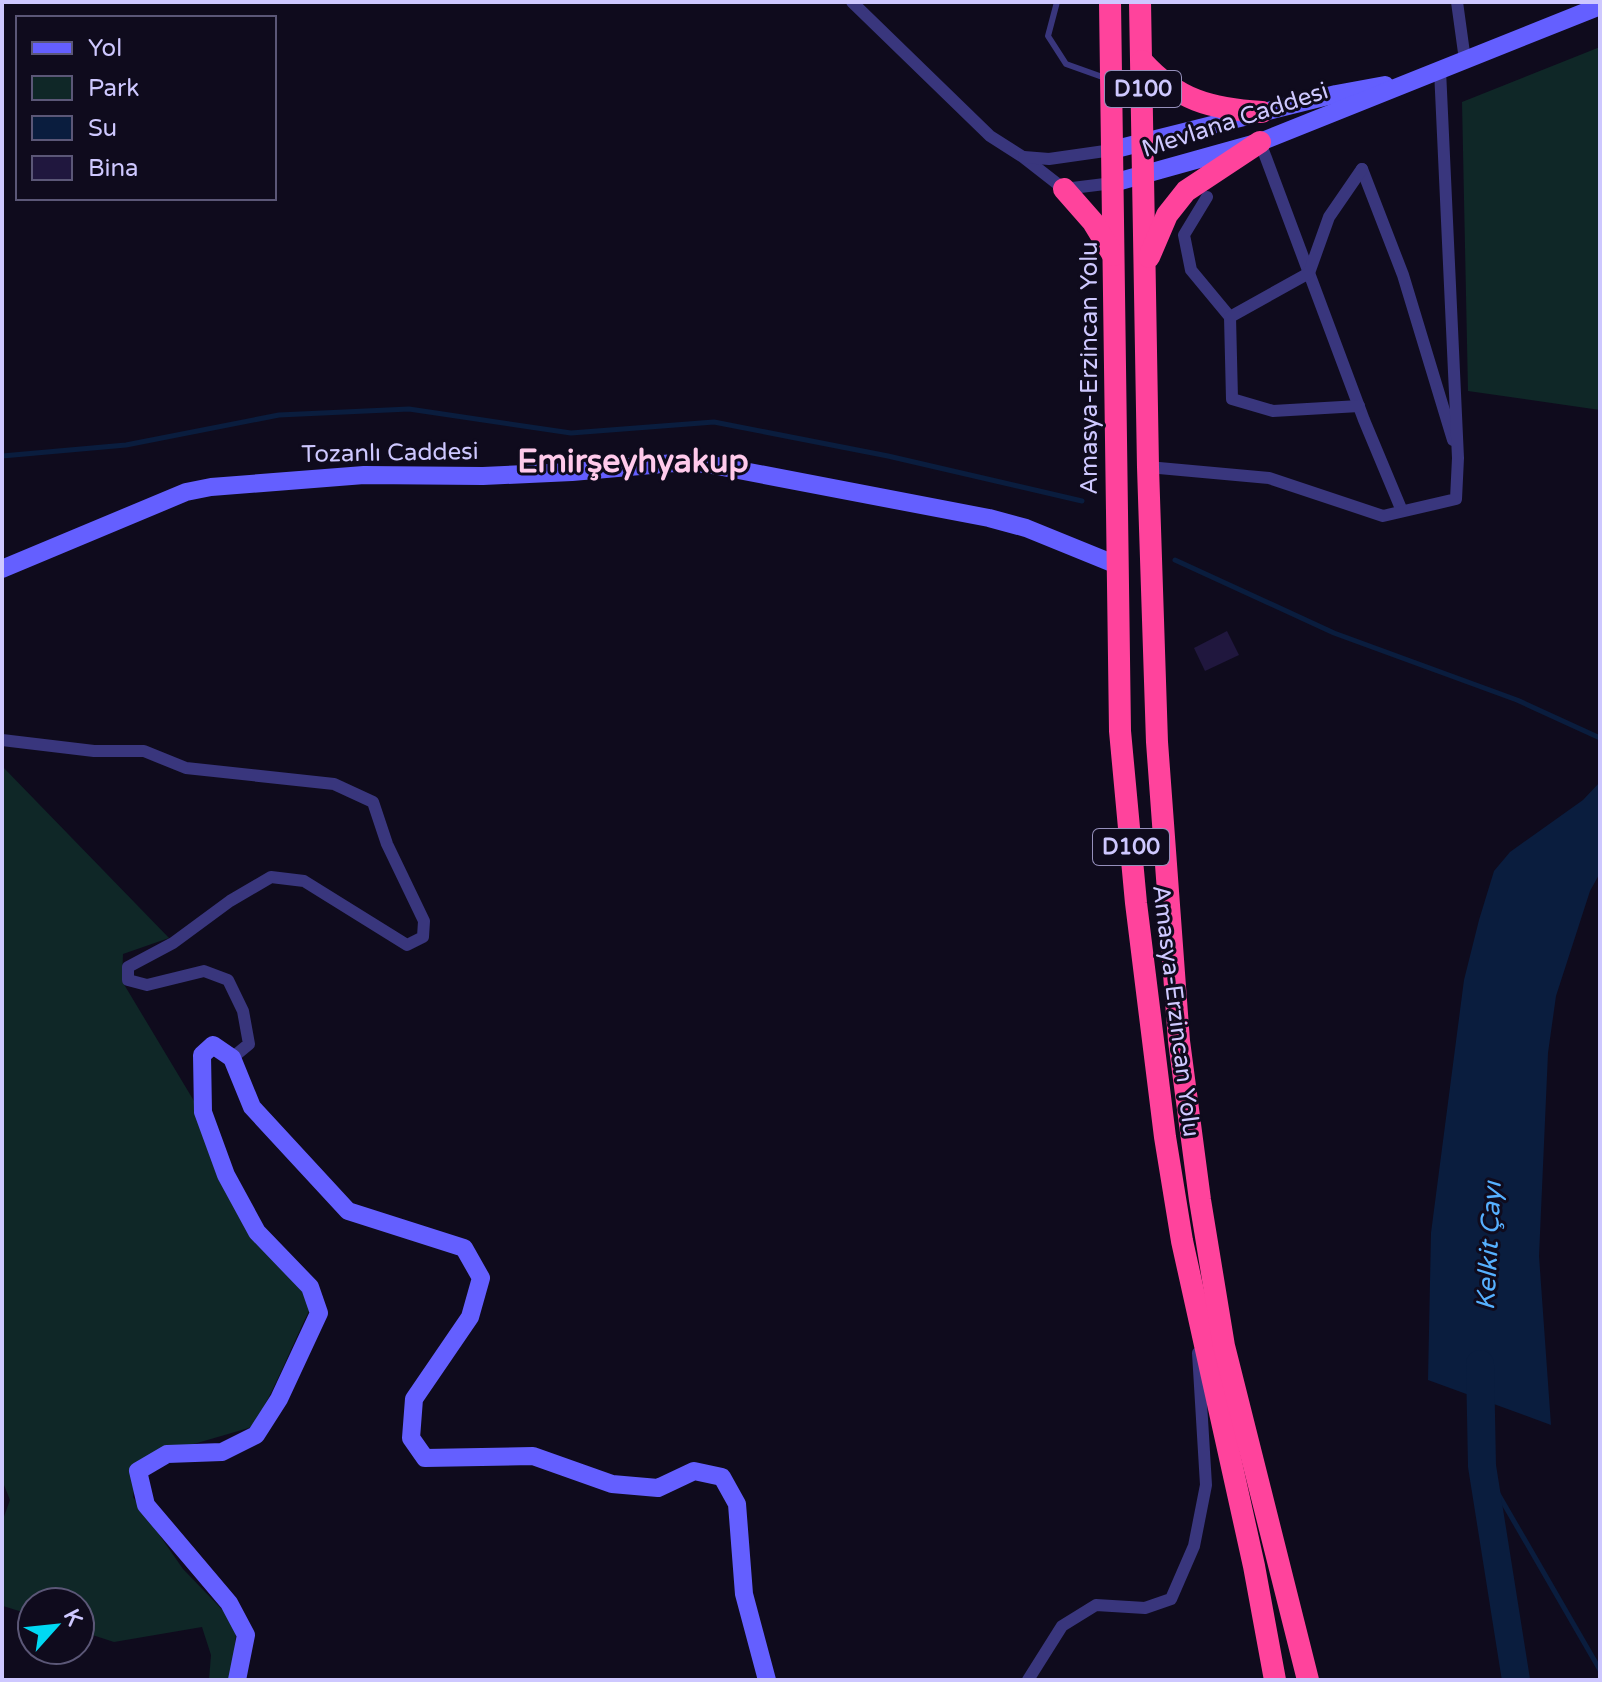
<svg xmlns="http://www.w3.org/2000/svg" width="1602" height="1682" font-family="'Varela Round',sans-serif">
	<rect width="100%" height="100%" fill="#0f0b1d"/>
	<g fill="#0f2727">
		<path d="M 1600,47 L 1600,410 L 1468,391 L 1462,102 Z"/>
		<path d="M 2,766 L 169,938 L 123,954 L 122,981 L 200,1111 L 252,1231 L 302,1275 L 312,1305 C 291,1346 276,1389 252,1427 L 139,1460 L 133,1497 L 183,1569 L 237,1625 L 231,1680 L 209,1680 L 211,1655 L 202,1627 L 114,1642 L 80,1631 L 80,1602 L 32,1602 L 32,1615 L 3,1606 L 2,1522 L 10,1500 L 2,1480 L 2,1415 L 4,1412 L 2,1408 Z"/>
	</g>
	<path fill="#0a1d3e" d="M 1600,782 L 1600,873 L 1590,891 L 1556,996 L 1548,1053 L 1539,1256 L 1551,1425 L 1428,1380 L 1431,1233 L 1464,980 L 1479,920 L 1494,871 L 1510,852 L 1583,800 Z"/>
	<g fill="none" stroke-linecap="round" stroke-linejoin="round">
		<g stroke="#0a1d3e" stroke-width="5">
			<path d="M 2,456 L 126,445 L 279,415 L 409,409 L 571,433 L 714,422 L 888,456 L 1082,501"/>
			<path d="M 1175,560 L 1334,633 L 1517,700 L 1600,738"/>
			<path d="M 1482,1466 L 1600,1670"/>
		</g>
		<path stroke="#0a1d3e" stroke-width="28" d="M 1480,1364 L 1482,1466 L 1516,1680"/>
	</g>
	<path fill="#20173e" d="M 1227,631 L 1239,655 L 1205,671 L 1194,648 Z"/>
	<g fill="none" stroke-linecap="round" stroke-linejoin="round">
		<path stroke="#39367d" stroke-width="6" d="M 1057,2 L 1048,36 L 1066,64 L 1108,79"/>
		<g stroke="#39367d" stroke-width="12">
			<path d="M 852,2 L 990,136 L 1023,157 L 1064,189 L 1113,183"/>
			<path d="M 1457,2 L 1465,60"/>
			<path d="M 1260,142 L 1364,420 L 1402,511"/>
			<path d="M 1024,157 L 1049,159 L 1112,150"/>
			<path d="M 1362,169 L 1403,275 L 1453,440"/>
			<path d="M 1207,197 L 1184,235 L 1191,270 L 1230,317"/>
			<path d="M 1359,406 L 1273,411 L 1232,399 L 1230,317 L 1309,273 L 1329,217 L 1362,169"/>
			<path d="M 1148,467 L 1269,478 L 1383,516 L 1456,499 L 1458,458 L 1440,70"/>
			<path d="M 2,740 L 94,751 L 144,751 L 186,768 L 334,784 L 373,802 L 387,844 L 424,921 L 423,937 L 407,945 L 304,881 L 271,877 L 230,901 L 173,943 L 128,967 L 128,980 L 147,985 L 204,971 L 228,980 L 243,1011 L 249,1044 L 232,1058"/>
			<path d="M 1028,1680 L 1062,1626 L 1096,1605 L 1145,1608 L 1171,1599 L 1194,1546 L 1206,1485 L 1198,1353"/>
		</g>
		<g stroke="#645fff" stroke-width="18">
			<path d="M 1112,150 L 1336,94 L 1385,85"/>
			<path d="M 1113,183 L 1260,142 L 1600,6"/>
			<path d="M 2,569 L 186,492 L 211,487 L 364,475 L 483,476 L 572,472 L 674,463 L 707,464 L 989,518 L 1026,528 L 1117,565"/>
			<path d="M 237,1680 L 246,1635 L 229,1603 L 146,1505 L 138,1471 L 167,1454 L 222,1452 L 256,1435 L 279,1399 L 319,1313 L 310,1287 L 257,1232 L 226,1175 L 203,1112 L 202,1055 L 213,1045 L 232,1058 L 252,1107 L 348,1211 L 464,1248 L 481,1278 L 470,1317 L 414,1399 L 411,1438 L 425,1458 L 533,1456 L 612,1484 L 658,1488 L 694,1471 L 722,1477 L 737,1504 L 744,1594 L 767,1680"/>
		</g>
		<g stroke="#ff439c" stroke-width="22">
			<path d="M 1110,2 L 1120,731 L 1136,903 L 1165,1137 L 1182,1241 L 1254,1566 L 1275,1680"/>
			<path d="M 1140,2 L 1148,467 L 1157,742 L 1179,1041 L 1200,1200 L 1224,1346 L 1308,1680"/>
			<path d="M 1142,61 C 1177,100 1211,109 1262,112"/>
			<path d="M 1064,189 L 1093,222 L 1113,255"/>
			<path d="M 1149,257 L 1167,215 L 1186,191 L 1260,142"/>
		</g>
	</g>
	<g text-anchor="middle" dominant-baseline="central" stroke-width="6" stroke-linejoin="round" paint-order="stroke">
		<g fill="#0f0b1d" stroke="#958fbb" stroke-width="2">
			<rect x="1105" y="71" width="76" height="36" rx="6"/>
			<rect x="1093" y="829" width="76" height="36" rx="6"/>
		</g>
		<g font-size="22" font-weight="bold" fill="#cec8ff">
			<text x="1143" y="89">D100</text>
			<text x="1131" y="847">D100</text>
		</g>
		<g font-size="24" fill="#cec8ff" stroke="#0f0b1d">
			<text transform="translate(1235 120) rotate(-18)">Mevlana Caddesi</text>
			<text transform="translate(1089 368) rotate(-90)">Amasya-Erzincan Yolu</text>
			<text transform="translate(390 453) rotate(-1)">Tozanlı Caddesi</text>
			<text transform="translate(1176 1011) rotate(83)">Amasya-Erzincan Yolu</text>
		</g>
		<g font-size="26" font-style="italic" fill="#56b0ff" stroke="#0f0b1d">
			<text transform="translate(1489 1246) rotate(-87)">Kelkit Çayı</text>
		</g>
		<g font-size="32" font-weight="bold" fill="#ffcaeb" stroke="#0f0b1d">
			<text x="633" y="462">Emirşeyhyakup</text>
		</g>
	</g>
	<rect width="1602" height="1682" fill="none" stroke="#cec8ff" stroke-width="8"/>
	<rect x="16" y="16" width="260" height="184" fill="#0f0b1d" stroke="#5b5777" stroke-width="2"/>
	<rect x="32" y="42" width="40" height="12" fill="#645fff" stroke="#5b5777" stroke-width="2"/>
	<text x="88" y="56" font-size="24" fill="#cec8ff">Yol</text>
	<rect x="32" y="76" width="40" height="24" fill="#0f2727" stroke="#5b5777" stroke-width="2"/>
	<text x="88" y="96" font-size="24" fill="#cec8ff">Park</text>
	<rect x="32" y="116" width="40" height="24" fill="#0a1d3e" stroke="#5b5777" stroke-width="2"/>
	<text x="88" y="136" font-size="24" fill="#cec8ff">Su</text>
	<rect x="32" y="156" width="40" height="24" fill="#20173e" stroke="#5b5777" stroke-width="2"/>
	<text x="88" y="176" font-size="24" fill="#cec8ff">Bina</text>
	<g transform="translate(56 1626) rotate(63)"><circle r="38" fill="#0f0b1d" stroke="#5b5777" stroke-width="2"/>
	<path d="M0-6L14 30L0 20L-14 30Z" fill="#00d9f3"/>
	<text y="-12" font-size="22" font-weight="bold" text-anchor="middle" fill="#cec8ff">K</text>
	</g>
</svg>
